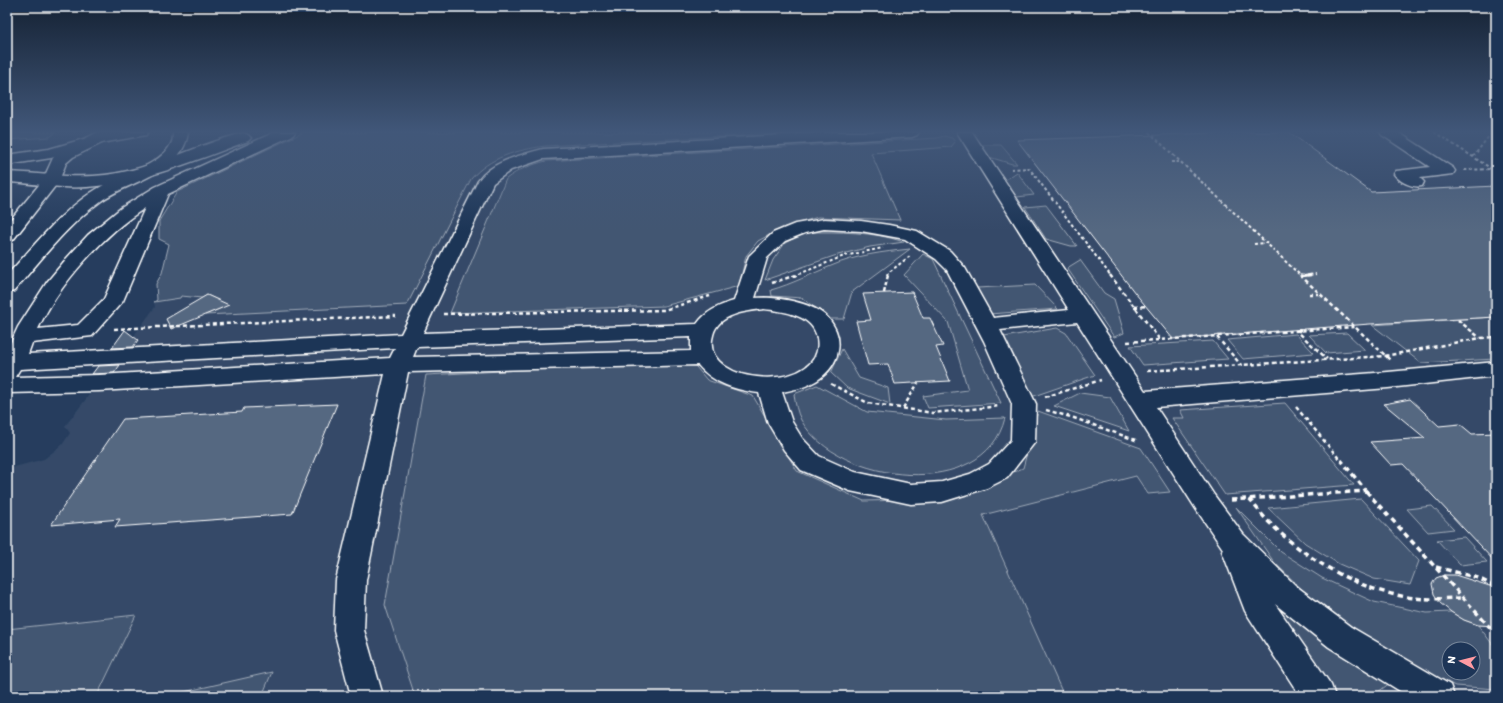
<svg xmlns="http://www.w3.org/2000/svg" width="1503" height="703" font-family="Itim,sans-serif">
	<rect width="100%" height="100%" fill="#263d5e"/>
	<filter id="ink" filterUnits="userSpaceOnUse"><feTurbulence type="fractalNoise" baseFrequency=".025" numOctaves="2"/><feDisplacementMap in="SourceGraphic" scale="8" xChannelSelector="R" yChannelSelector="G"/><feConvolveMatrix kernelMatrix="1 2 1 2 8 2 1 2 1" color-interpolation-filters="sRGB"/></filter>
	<g filter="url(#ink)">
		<path fill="#344a68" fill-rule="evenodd" d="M 304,132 L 1496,132 L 1496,696 L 7,696 L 7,469 L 44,459 L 62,445 L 70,433 L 65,426 L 107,372 L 93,373 L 99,365 L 113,364 L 155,307 L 154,302 L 157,300 L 156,284 L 162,273 L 169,244 L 159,239 L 159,221 ZM 1449,649 L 1473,649 L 1473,673 L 1449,673 Z"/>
		<g fill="#425672" stroke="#a0aab8" fill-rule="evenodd">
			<path d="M 7,132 L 56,132 L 50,137 L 7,140 Z"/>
			<path d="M 304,132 L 793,132 L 545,146 C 518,150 489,157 471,179 L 407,305 L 205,315 L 222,308 L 218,300 L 207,295 L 202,298 L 181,296 L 180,298 L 154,302 L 157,300 L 156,284 L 162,273 L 169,244 L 159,239 L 159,221 L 177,192 Z"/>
			<path d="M 944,136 L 952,138 L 955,142 L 951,147 L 871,153 L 900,220 L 818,217 L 782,228 L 758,241 L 746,256 L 739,286 L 664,306 L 450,313 L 506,179 C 519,169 531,165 546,161 L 937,138 Z"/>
			<path d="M 980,145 L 1001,145 L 1017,164 L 1012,164 L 989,157 Z"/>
			<path d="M 1017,172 L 1034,195 L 1017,197 L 1005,180 Z"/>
			<path d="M 1046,205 L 1077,246 L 1071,246 L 1046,239 L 1025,207 Z"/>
			<path d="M 806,232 C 840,232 872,231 904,242 L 870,247 L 834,256 L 765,280 L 773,260 L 785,243 Z"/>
			<path d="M 910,249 L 852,292 L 844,319 L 830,319 L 802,298 L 772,296 L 771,290 C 792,284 811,274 831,266 C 856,255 883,252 910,249 Z"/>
			<path d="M 923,254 L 933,259 L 1001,403 L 928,408 L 923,396 L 968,390 L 948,322 L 904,275 Z"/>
			<path d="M 1080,260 L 1104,293 L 1114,299 L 1124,333 L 1114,337 L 1067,268 Z"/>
			<path d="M 1035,285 L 1058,309 L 989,314 L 977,288 Z"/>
			<path d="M 1496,317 L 1496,359 L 1421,363 L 1372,325 Z"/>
			<path d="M 1057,328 L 1066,333 L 1095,375 L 1031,397 L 1004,337 Z"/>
			<path d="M 1347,333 L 1365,350 L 1326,353 L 1309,335 Z"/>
			<path d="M 1296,334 L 1314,353 L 1243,359 L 1227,340 Z"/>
			<path d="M 1213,341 L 1228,359 L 1143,365 L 1130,346 Z"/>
			<path d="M 842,349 L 859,378 L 888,388 L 890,404 L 847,388 L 831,373 Z"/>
			<path d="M 691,361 L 707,380 L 753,396 L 797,471 L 864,501 L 950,499 L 1023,468 L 1038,411 L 1141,448 L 1170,492 L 1148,494 L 1136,476 L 983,515 L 1064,696 L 415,696 L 385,605 L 426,375 Z"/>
			<path d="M 817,385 L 867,412 L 946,420 L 1005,418 C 985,502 837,484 801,420 C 797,412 795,403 794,394 Z"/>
			<path d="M 1080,393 L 1110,397 L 1129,431 L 1054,406 Z"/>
			<path d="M 1285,403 L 1354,485 L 1225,495 L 1172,418 L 1184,418 L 1180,410 Z"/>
			<path d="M 1361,499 L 1419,561 L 1410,585 L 1374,579 L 1339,564 L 1305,543 L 1268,508 Z"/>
			<path d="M 1432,506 L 1454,529 L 1428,532 L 1407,509 Z"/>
			<path d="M 1236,507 L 1281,552 L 1322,578 L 1374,602 L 1427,613 L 1451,612 L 1464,620 L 1478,625 L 1496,649 L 1496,689 L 1455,686 L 1393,655 L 1312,599 L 1274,562 ZM 1449,649 L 1473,649 L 1473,673 L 1449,673 Z"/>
			<path d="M 1464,537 L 1487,562 L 1460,565 L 1437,540 Z"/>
			<path d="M 1257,586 L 1395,679 L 1373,696 L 1331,696 Z"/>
			<path d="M 136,615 L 97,696 L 7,696 L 7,629 Z"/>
			<path d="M 272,672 L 262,696 L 166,696 Z"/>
		</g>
		<g fill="#556781" stroke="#fff">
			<path d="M 1241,132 L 1289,132 L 1371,192 L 1496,186 L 1496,317 L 1370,324 L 1173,339 L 1135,293 L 1017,140 Z"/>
			<path d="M 912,292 L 923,318 L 930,318 L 943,346 L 936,347 L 950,381 L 895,384 L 888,364 L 868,365 L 856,321 L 871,320 L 863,294 Z"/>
			<path d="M 207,295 L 229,305 L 171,329 L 166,319 Z"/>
			<path d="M 125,330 L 138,340 L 133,347 L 112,348 Z"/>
			<path d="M 120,365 L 114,373 L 92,374 L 98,366 Z"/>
			<path d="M 1410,399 L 1439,426 L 1460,424 L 1472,434 L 1496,433 L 1496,563 L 1403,464 L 1391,465 L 1370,442 L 1425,438 L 1384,404 Z"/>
			<path d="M 337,404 L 292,514 L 115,527 L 120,519 L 51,525 L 123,419 L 242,412 L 244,408 Z"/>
			<path d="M 1444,575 L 1455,575 L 1496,588 L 1496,626 L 1478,625 L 1464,620 L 1451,612 L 1440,603 L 1434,594 L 1432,584 L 1436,578 Z"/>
		</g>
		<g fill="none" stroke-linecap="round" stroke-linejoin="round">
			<defs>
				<g id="minor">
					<path d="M 113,132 L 148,132 L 146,135 L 101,143 L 51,158 L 7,165 L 7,155 L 49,149 L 94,136 Z"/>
					<path d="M 275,132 L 295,132 L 293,135 L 168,194 L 123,301 L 92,336 L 32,343 L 28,354 L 401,334 L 478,181 C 492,161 521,155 543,149 L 833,132 L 919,132 L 917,135 L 912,137 L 543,159 L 511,170 L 493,183 L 423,333 L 697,324 C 706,311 720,305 734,301 L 749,256 L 773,233 L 795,224 L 824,219 L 861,221 L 889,225 L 917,231 L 950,251 L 965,268 L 993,318 L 1069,310 L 957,132 L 972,132 L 1145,391 L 1388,372 L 1496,362 L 1496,376 L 1388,388 L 1156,407 L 1214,495 L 1243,534 L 1296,586 L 1351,627 L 1450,685 L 1454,696 L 1408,696 L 1329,647 L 1275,604 L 1331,685 L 1335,696 L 1300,696 L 1245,611 L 1222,551 L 1223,549 L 1196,509 L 1077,322 L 1000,330 L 1036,404 L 1035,442 L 1007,478 L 987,488 L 942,502 L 911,504 L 850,491 L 801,470 L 784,450 L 768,423 L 759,393 C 736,390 714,384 698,365 L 408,372 L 366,580 L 364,630 L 383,696 L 351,696 L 334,630 L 336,580 L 385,374 L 99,391 L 7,393 L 7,351 L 18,327 L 47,282 L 67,258 L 88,235 L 121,208 L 155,187 ZM 145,208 L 104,299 L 78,325 L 38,329 C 58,285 105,233 145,208 ZM 824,229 L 861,231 L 905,239 L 936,259 L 947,270 L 984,341 L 1012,404 L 1011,440 L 989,464 L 970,474 L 942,482 L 911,484 L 855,472 L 819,456 L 802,438 L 792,422 L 782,392 C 792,390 803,388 812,383 C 838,370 848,341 828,318 C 813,302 776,296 755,298 L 767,258 L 785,241 L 805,233 ZM 764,309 C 781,311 810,314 816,334 C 834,395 697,389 713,335 C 718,314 746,311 764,309 ZM 691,337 L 691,351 L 413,357 L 417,347 ZM 395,348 L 390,358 L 99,375 L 15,377 L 20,369 Z"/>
					<path d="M 1380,132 L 1398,132 L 1453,168 L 1455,171 L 1453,174 L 1420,178 L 1424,182 L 1422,186 C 1412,188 1400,182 1394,174 L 1396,171 L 1430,167 L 1382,135 Z"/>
					<path d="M 243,133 L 248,135 L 251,138 L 248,141 C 196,160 143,183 87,187 C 60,189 34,183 7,182 L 7,172 C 40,173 72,179 105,175 C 154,169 196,145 243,133 Z"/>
				</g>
				<g id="major">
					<path d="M 98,132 L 115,132 L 104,142 L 73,157 L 66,163 L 59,181 L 13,240 L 7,242 L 7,224 L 43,180 L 53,158 L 61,151 Z"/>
					<path d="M 173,132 L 188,132 C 183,174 130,180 101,201 C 67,225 41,260 14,291 L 7,293 L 7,275 C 36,244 64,207 102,186 C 122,174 160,166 171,144 C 173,141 173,136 173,132 Z"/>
				</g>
			</defs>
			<use href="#minor" stroke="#fff" stroke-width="3"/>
			<use href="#major" stroke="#fff" stroke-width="3"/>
			<g stroke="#fff" stroke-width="2" stroke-dasharray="3 2.5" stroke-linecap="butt">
				<path d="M 1149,132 L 1301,276"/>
				<path d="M 1434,132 L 1492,169 L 1464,170"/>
				<path d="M 1473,157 L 1492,132"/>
				<path d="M 1171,162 L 1179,162"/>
				<path d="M 1011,169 L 1029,168 L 1111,276"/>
				<path d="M 1492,169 L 1496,168"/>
				<path d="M 1254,244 L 1266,243"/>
				<path d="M 794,276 L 844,256 L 883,248"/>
				<path d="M 887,276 L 888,273 L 910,256"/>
				<path d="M 1304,276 L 1316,274"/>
			</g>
			<g stroke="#fff" stroke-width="2.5" stroke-dasharray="4 3" stroke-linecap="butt">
				<path d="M 1110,275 L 1160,340"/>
				<path d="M 1300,275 L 1390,360"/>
				<path d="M 1300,276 L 1312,275"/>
				<path d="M 772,283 L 796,275"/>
				<path d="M 884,293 L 888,275"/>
				<path d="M 1309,294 L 1319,294"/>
				<path d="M 1134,307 L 1147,306"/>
				<path d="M 443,314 L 664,310 L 710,296"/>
				<path d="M 1458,320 L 1480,338"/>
				<path d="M 114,329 L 396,316"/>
				<path d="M 1301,329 L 1298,332 L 1327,359"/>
				<path d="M 1217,337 L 1241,365"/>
				<path d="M 1127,342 L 1355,327"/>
				<path d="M 1147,371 L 1385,356 L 1480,338 L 1496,337"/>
				<path d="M 831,384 L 868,403 L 933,413 L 1000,406"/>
				<path d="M 1045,397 L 1101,380"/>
				<path d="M 1296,407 L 1341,461"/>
				<path d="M 903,408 L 918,383"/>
				<path d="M 1046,410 L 1074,418 L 1138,441"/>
			</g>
			<g stroke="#fff" stroke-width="3.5" stroke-dasharray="5.5 4" stroke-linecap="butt">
				<path d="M 1366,491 L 1496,634"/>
				<path d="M 1249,499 C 1257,508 1264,518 1273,526 C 1310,562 1362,592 1414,598 C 1431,600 1447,598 1463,598"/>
				<path d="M 1231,500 L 1366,491 L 1341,460"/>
				<path d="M 1436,567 L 1478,578 L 1496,587"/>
			</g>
			<use href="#minor" fill="#1d3557" fill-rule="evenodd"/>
			<use href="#major" fill="#1d3557" fill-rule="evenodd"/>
		</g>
	</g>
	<linearGradient id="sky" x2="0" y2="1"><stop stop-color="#152234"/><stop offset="0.57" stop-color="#415779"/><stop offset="1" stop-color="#415779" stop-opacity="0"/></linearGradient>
	<rect width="1503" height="231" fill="url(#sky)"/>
	<rect width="1503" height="703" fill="none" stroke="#1d3557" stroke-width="24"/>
	<rect x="12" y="12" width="1479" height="679" fill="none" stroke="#fff" stroke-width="1.5" filter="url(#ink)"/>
	<g transform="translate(1461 661) rotate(277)"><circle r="19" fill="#1d3557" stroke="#77869a"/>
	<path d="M0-3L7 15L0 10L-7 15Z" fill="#ff9aa2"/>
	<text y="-6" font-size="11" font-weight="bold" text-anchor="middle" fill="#ffffff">N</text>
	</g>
</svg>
